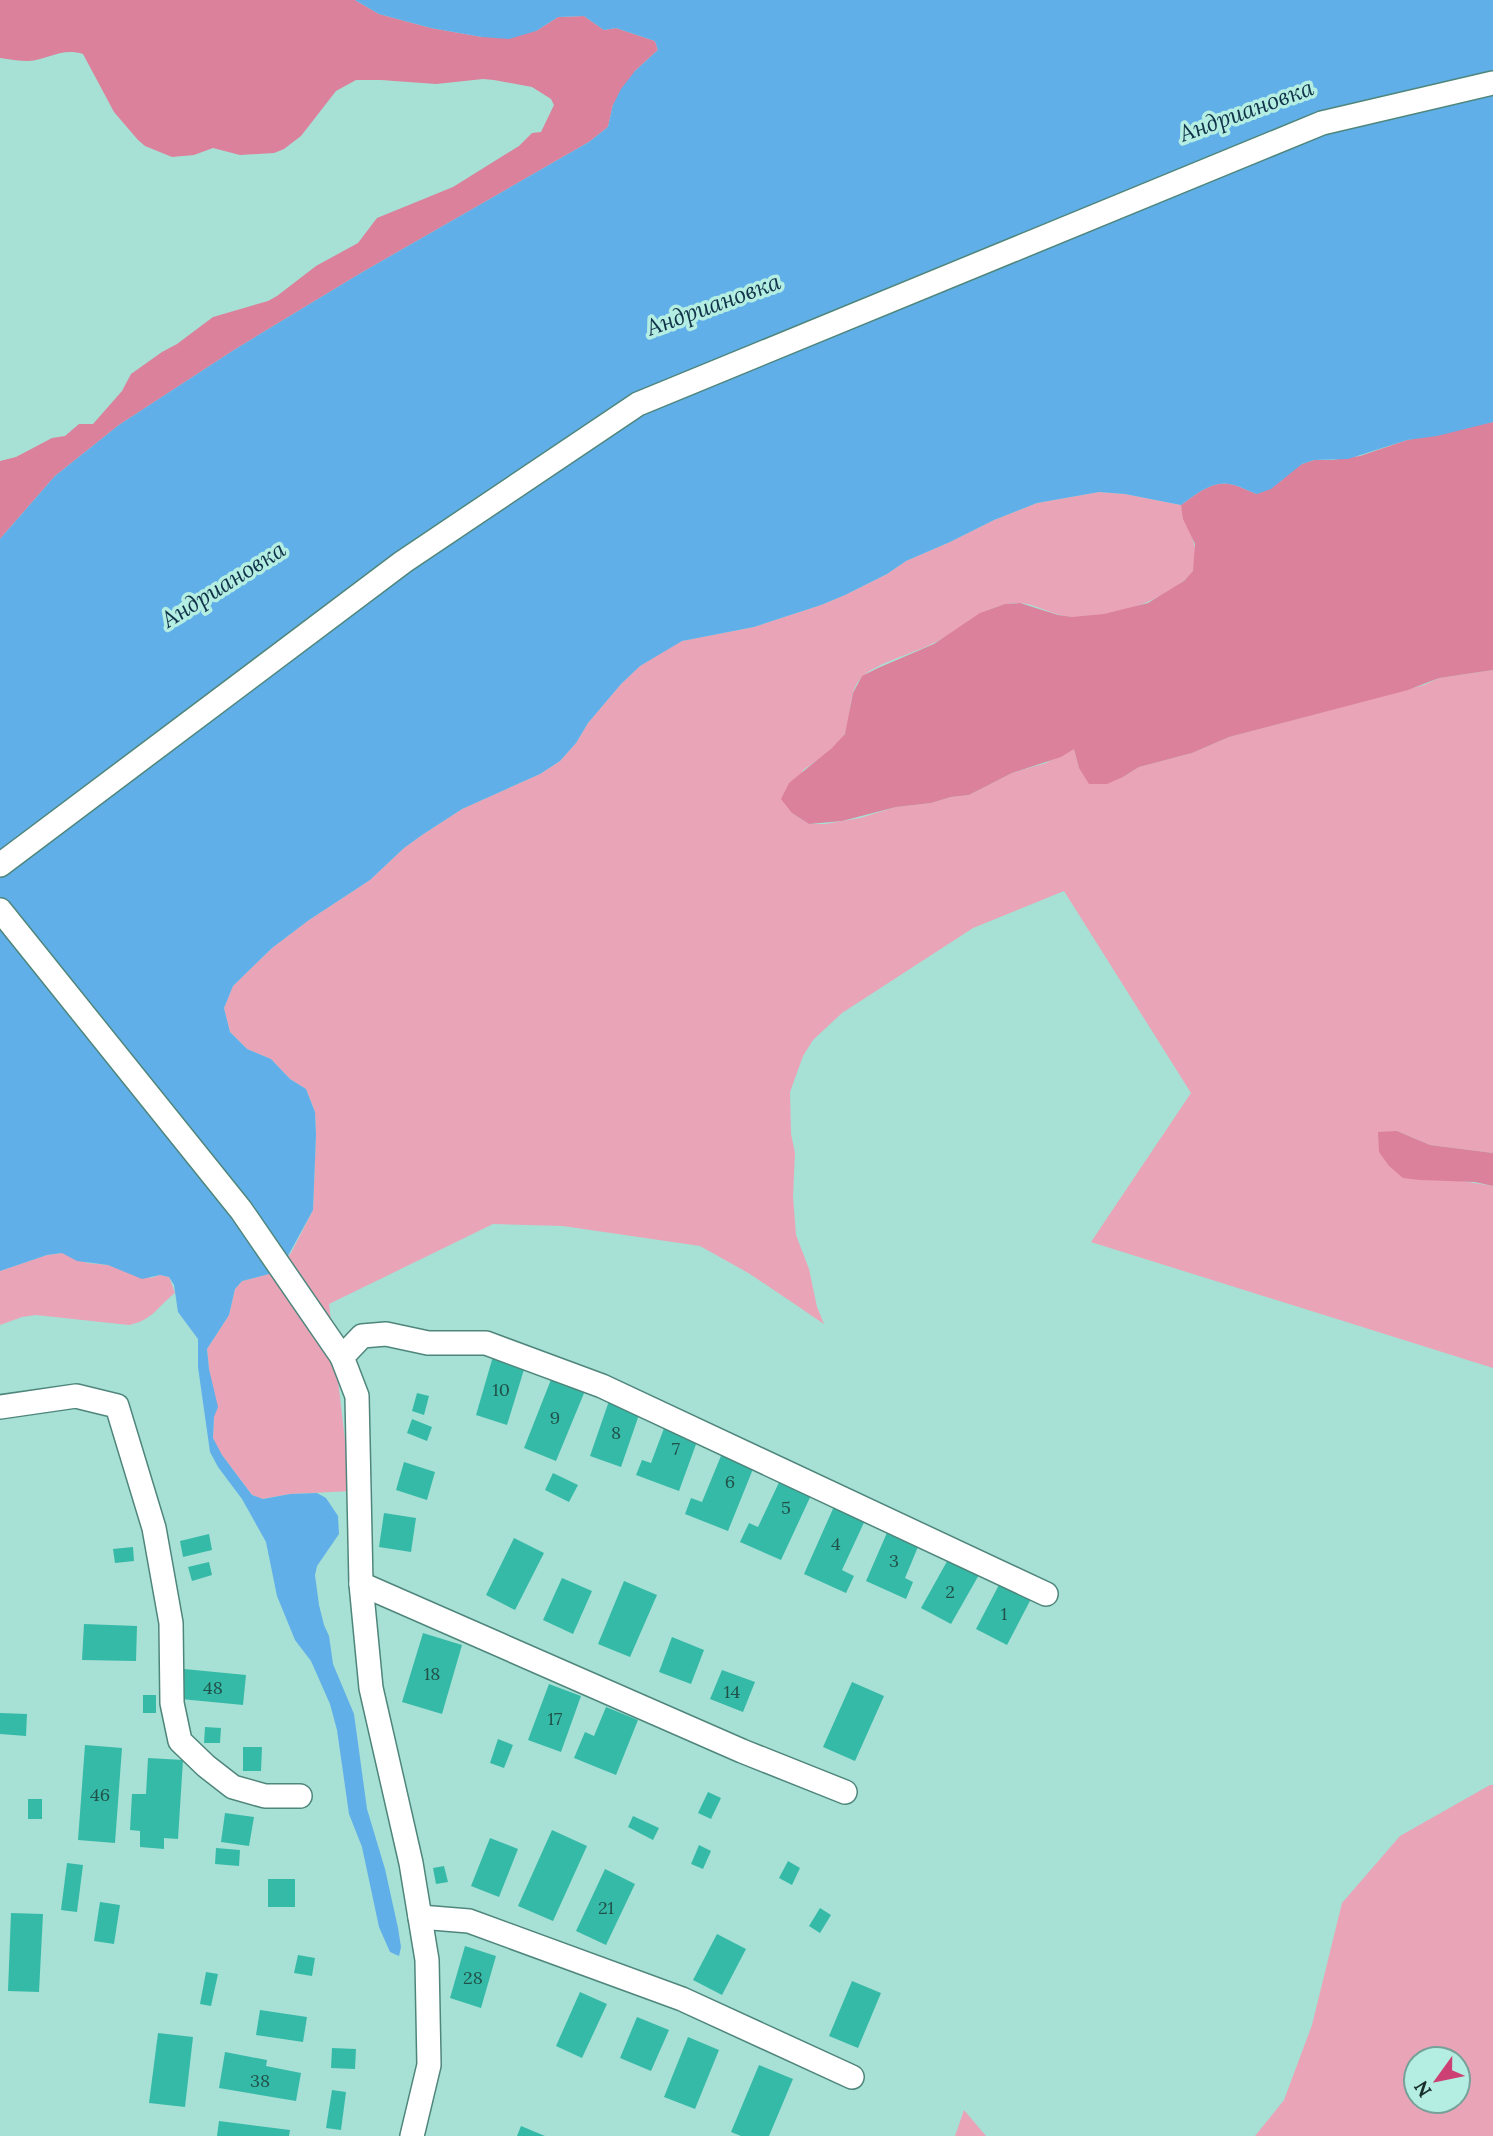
<svg xmlns="http://www.w3.org/2000/svg" width="1493" height="2136" font-family="Lora,serif">
	<rect width="100%" height="100%" fill="#a7e0d5"/>
	<g fill="#eaa4b7" fill-rule="evenodd">
		<path d="M 1099,492 L 1125,494 L 1181,505 C 1185,526 1203,550 1193,571 C 1190,577 1182,582 1177,586 C 1147,606 1109,618 1072,617 C 1052,616 1035,602 1015,603 C 982,606 960,631 930,645 C 913,653 876,664 863,676 C 848,689 852,714 846,731 C 841,745 815,762 803,770 L 792,813 L 809,824 L 825,824 L 860,818 L 896,807 L 931,803 L 951,797 L 969,795 L 1012,773 L 1046,763 L 1074,748 L 1079,768 L 1123,777 L 1139,767 L 1192,753 L 1229,737 L 1424,685 L 1439,678 L 1493,670 L 1493,1153 L 1430,1145 L 1397,1131 L 1420,1180 L 1456,1180 L 1493,1186 L 1493,1368 L 1091,1242 L 1191,1093 L 1064,891 L 973,928 L 842,1013 L 813,1040 L 803,1056 L 790,1092 L 791,1134 L 795,1153 L 793,1196 L 796,1235 L 809,1269 L 817,1307 L 824,1324 L 750,1274 L 700,1246 L 563,1226 L 493,1224 L 329,1304 L 351,1491 L 290,1494 L 262,1499 L 252,1495 L 216,1447 L 213,1438 L 214,1416 L 207,1349 L 229,1315 L 235,1289 L 242,1281 L 273,1273 L 291,1253 L 313,1210 L 316,1135 L 315,1112 L 306,1089 L 290,1079 L 271,1059 L 247,1049 L 230,1032 L 224,1008 L 233,986 L 272,948 L 309,920 L 370,880 L 404,848 L 422,835 L 462,809 L 540,774 L 560,761 L 576,743 L 588,723 L 621,684 L 640,666 L 661,653 L 682,641 L 754,627 L 821,605 L 845,595 L 887,574 L 906,561 L 950,542 L 994,520 L 1037,503 Z"/>
		<path d="M 62,1253 L 87,1263 L 108,1265 L 151,1278 L 160,1275 L 169,1277 L 175,1293 C 157,1307 153,1320 129,1325 L 36,1315 L 22,1317 L 0,1325 L 0,1271 L 47,1255 Z"/>
		<path d="M 1490,1785 L 1493,1785 L 1493,2136 L 1255,2136 L 1284,2100 L 1312,2025 L 1342,1903 L 1400,1836 ZM 1416,2059 L 1458,2059 L 1458,2101 L 1416,2101 Z"/>
		<path d="M 964,2110 L 986,2136 L 955,2136 Z"/>
	</g>
	<g fill="#db819b">
		<path d="M 0,0 L 355,0 L 379,14 L 431,28 L 482,37 L 536,31 L 558,17 L 584,16 L 604,30 L 616,28 L 655,41 L 658,50 L 635,71 L 613,105 L 608,127 L 589,142 L 361,273 L 234,350 L 119,425 L 55,476 L 0,539 L 0,461 L 16,457 L 52,438 L 65,436 L 79,424 L 93,424 L 122,391 L 131,374 L 162,352 L 177,344 L 213,317 L 268,301 L 277,296 L 316,266 L 358,243 L 377,218 L 453,187 L 519,146 L 532,133 L 541,132 L 554,105 L 551,99 L 532,87 L 494,80 L 483,79 L 436,84 L 381,80 L 356,80 L 336,91 L 301,136 L 284,149 L 274,153 L 240,155 L 213,148 L 194,155 L 172,157 L 145,146 L 138,140 L 114,112 L 83,54 C 61,47 48,60 28,61 C 19,61 9,59 0,58 Z"/>
		<path d="M 1493,422 L 1493,670 L 1439,678 L 1408,690 L 1229,737 L 1192,753 L 1139,767 L 1123,777 L 1107,784 L 1089,784 L 1079,768 L 1074,749 L 1061,757 L 1012,773 L 969,795 L 951,797 L 931,803 L 896,807 L 842,821 L 809,824 L 792,813 L 781,799 L 789,783 L 832,748 L 845,734 L 853,693 L 862,676 L 878,668 L 934,644 L 980,613 L 1005,604 L 1020,603 L 1058,615 L 1072,617 L 1104,614 L 1148,603 L 1184,581 L 1193,571 L 1195,544 L 1183,519 L 1181,505 C 1195,495 1211,481 1229,484 C 1238,485 1248,491 1257,494 L 1281,481 L 1290,472 L 1302,464 L 1314,460 L 1332,460 L 1360,456 L 1407,440 Z"/>
		<path d="M 1397,1131 L 1430,1145 L 1493,1153 L 1493,1186 L 1475,1182 L 1420,1180 L 1403,1178 L 1389,1166 L 1379,1152 L 1378,1132 Z"/>
	</g>
	<path fill="#60afe8" d="M 355,0 L 1493,0 L 1493,422 L 1437,436 L 1407,440 L 1348,459 L 1314,460 L 1302,464 L 1271,489 L 1257,494 C 1248,491 1238,485 1229,484 C 1211,481 1195,495 1181,505 L 1125,494 L 1099,492 L 1037,503 L 994,520 L 950,542 L 906,561 L 887,574 L 845,595 L 821,605 L 754,627 L 682,641 L 640,666 L 621,684 L 588,723 L 576,743 L 560,761 L 540,774 L 462,809 L 422,835 L 404,848 L 370,880 L 309,920 L 272,948 L 233,986 L 224,1008 L 230,1032 L 247,1049 L 271,1059 L 290,1079 L 306,1089 L 315,1112 L 316,1135 L 313,1210 L 282,1267 L 273,1273 L 242,1281 L 235,1289 L 229,1315 L 207,1349 L 209,1369 L 218,1407 L 214,1417 L 213,1438 L 222,1455 L 252,1495 L 263,1499 L 290,1494 L 317,1493 L 326,1498 L 338,1516 L 339,1534 L 317,1566 L 315,1575 L 319,1605 L 324,1625 L 329,1636 L 333,1664 L 354,1714 L 367,1809 L 385,1869 L 398,1928 L 401,1947 L 399,1956 L 390,1952 L 379,1927 L 362,1847 L 349,1814 L 337,1730 L 330,1704 L 311,1661 L 295,1640 L 277,1596 L 266,1542 L 242,1499 L 218,1467 L 210,1452 L 198,1367 L 198,1339 L 178,1312 L 174,1285 L 169,1277 L 160,1275 L 142,1279 L 108,1265 L 77,1261 L 62,1253 L 47,1255 L 0,1271 L 0,539 L 55,476 L 119,425 L 234,350 L 361,273 L 589,142 L 608,127 L 613,105 L 621,89 L 635,71 L 658,50 L 655,41 L 616,28 L 604,30 L 584,16 L 558,17 L 536,31 L 509,39 L 482,37 L 431,28 L 379,14 Z"/>
	<g fill="#36baa8">
		<path d="M 494,1353 L 526,1363 L 507,1425 L 476,1415 Z"/>
		<path d="M 554,1372 L 587,1386 L 556,1461 L 524,1448 Z"/>
		<path d="M 417,1393 L 429,1396 L 424,1415 L 412,1411 Z"/>
		<path d="M 610,1398 L 641,1409 L 621,1467 L 590,1456 Z"/>
		<path d="M 412,1419 L 432,1427 L 427,1441 L 407,1433 Z"/>
		<path d="M 666,1423 L 699,1436 L 679,1491 L 636,1475 L 642,1460 L 651,1463 Z"/>
		<path d="M 723,1451 L 755,1464 L 728,1531 L 685,1514 L 691,1498 L 702,1502 Z"/>
		<path d="M 404,1462 L 435,1472 L 427,1500 L 396,1490 Z"/>
		<path d="M 553,1473 L 578,1485 L 569,1502 L 545,1490 Z"/>
		<path d="M 782,1476 L 813,1491 L 781,1560 L 740,1542 L 749,1523 L 758,1527 Z"/>
		<path d="M 836,1502 L 867,1516 L 842,1570 L 854,1576 L 846,1593 L 804,1574 Z"/>
		<path d="M 384,1513 L 416,1518 L 411,1552 L 379,1547 Z"/>
		<path d="M 889,1528 L 920,1542 L 905,1578 L 913,1582 L 906,1599 L 866,1581 Z"/>
		<path d="M 209,1534 L 212,1550 L 183,1557 L 180,1541 Z"/>
		<path d="M 514,1538 L 544,1553 L 515,1610 L 486,1595 Z"/>
		<path d="M 133,1547 L 134,1561 L 115,1563 L 113,1549 Z"/>
		<path d="M 950,1556 L 980,1573 L 951,1624 L 921,1608 Z"/>
		<path d="M 209,1562 L 212,1575 L 192,1581 L 188,1567 Z"/>
		<path d="M 562,1578 L 592,1591 L 573,1634 L 543,1620 Z"/>
		<path d="M 624,1581 L 657,1595 L 630,1657 L 598,1644 Z"/>
		<path d="M 1001,1581 L 1032,1597 L 1007,1645 L 976,1629 Z"/>
		<path d="M 84,1624 L 137,1626 L 136,1661 L 82,1660 Z"/>
		<path d="M 423,1633 L 462,1645 L 442,1714 L 402,1702 Z"/>
		<path d="M 672,1637 L 704,1650 L 691,1684 L 659,1672 Z"/>
		<path d="M 184,1669 L 246,1675 L 243,1705 L 181,1699 Z"/>
		<path d="M 722,1670 L 755,1682 L 743,1712 L 710,1699 Z"/>
		<path d="M 852,1682 L 884,1696 L 855,1761 L 823,1747 Z"/>
		<path d="M 549,1684 L 581,1696 L 561,1752 L 528,1740 Z"/>
		<rect x="143" y="1695" width="13" height="18"/>
		<path d="M 606,1707 L 638,1720 L 616,1775 L 574,1758 L 585,1732 L 594,1736 Z"/>
		<path d="M 0,1713 L 27,1714 L 26,1736 L 0,1734 Z"/>
		<path d="M 205,1727 L 221,1728 L 220,1743 L 204,1743 Z"/>
		<path d="M 498,1739 L 513,1745 L 504,1768 L 490,1763 Z"/>
		<path d="M 85,1745 L 122,1748 L 115,1843 L 78,1840 Z"/>
		<path d="M 243,1747 L 262,1747 L 261,1771 L 243,1771 Z"/>
		<path d="M 148,1758 L 183,1760 L 178,1839 L 164,1838 L 164,1849 L 140,1847 L 140,1831 L 130,1830 L 132,1794 L 146,1794 Z"/>
		<path d="M 708,1792 L 721,1798 L 711,1819 L 698,1813 Z"/>
		<rect x="28" y="1799" width="14" height="20"/>
		<path d="M 225,1813 L 254,1817 L 249,1846 L 221,1842 Z"/>
		<path d="M 633,1816 L 659,1828 L 653,1840 L 628,1827 Z"/>
		<path d="M 552,1830 L 587,1846 L 553,1921 L 518,1906 Z"/>
		<path d="M 490,1838 L 518,1849 L 499,1897 L 471,1886 Z"/>
		<path d="M 699,1845 L 711,1851 L 703,1869 L 691,1864 Z"/>
		<path d="M 216,1848 L 240,1850 L 239,1866 L 215,1864 Z"/>
		<path d="M 788,1861 L 800,1868 L 792,1885 L 779,1878 Z"/>
		<path d="M 67,1863 L 83,1865 L 77,1912 L 61,1910 Z"/>
		<path d="M 444,1866 L 448,1882 L 436,1884 L 433,1868 Z"/>
		<path d="M 605,1869 L 635,1884 L 606,1945 L 576,1931 Z"/>
		<rect x="268" y="1879" width="27" height="28"/>
		<path d="M 100,1902 L 120,1905 L 114,1944 L 94,1941 Z"/>
		<path d="M 820,1908 L 831,1915 L 820,1933 L 809,1926 Z"/>
		<path d="M 11,1913 L 43,1914 L 39,1992 L 8,1991 Z"/>
		<path d="M 717,1934 L 746,1949 L 722,1995 L 693,1980 Z"/>
		<path d="M 465,1946 L 496,1956 L 481,2008 L 450,1998 Z"/>
		<path d="M 298,1955 L 315,1958 L 312,1976 L 294,1973 Z"/>
		<path d="M 206,1972 L 218,1974 L 211,2006 L 200,2004 Z"/>
		<path d="M 852,1981 L 881,1993 L 858,2048 L 829,2036 Z"/>
		<path d="M 580,1992 L 607,2004 L 582,2058 L 556,2046 Z"/>
		<path d="M 260,2010 L 307,2017 L 303,2042 L 256,2035 Z"/>
		<path d="M 637,2017 L 669,2030 L 651,2071 L 620,2058 Z"/>
		<path d="M 158,2033 L 193,2037 L 185,2107 L 149,2103 Z"/>
		<path d="M 688,2037 L 719,2050 L 695,2109 L 664,2097 Z"/>
		<path d="M 332,2048 L 356,2049 L 355,2069 L 331,2068 Z"/>
		<path d="M 225,2052 L 267,2060 L 266,2066 L 301,2073 L 296,2101 L 219,2088 Z"/>
		<path d="M 759,2065 L 793,2079 L 769,2136 L 741,2136 L 731,2132 Z"/>
		<path d="M 332,2090 L 346,2092 L 341,2130 L 326,2128 Z"/>
		<path d="M 219,2121 L 290,2130 L 289,2136 L 217,2136 Z"/>
		<path d="M 521,2126 L 545,2136 L 517,2136 Z"/>
	</g>
	<g fill="none" stroke-linecap="round" stroke-linejoin="round">
		<defs>
			<g id="minor">
				<path d="M 0,865 L 403,562 L 638,404 L 1322,123 L 1493,83"/>
				<path d="M 0,910 L 241,1210 L 342,1357"/>
				<path d="M 0,1407 L 76,1396 L 117,1406 L 154,1528 L 171,1623 L 172,1703 L 180,1741 L 206,1766 L 233,1787 L 265,1796 L 300,1796"/>
				<path d="M 361,1584 L 742,1751 L 845,1792"/>
				<path d="M 420,1917 L 469,1921 L 682,1999 L 852,2077"/>
				<path d="M 412,2136 L 429,2065 L 427,1960 L 411,1863 L 371,1688 L 361,1584 L 357,1396 L 342,1357 L 362,1336 L 386,1334 L 428,1343 L 486,1343 L 602,1386 L 1046,1594"/>
			</g>
		</defs>
		<use href="#minor" stroke="#4f867c" stroke-width="26"/>
		<use href="#minor" stroke="#fff" stroke-width="23"/>
	</g>
	<g text-anchor="middle" dominant-baseline="central" stroke-width="7" stroke-linejoin="round" paint-order="stroke">
		<g font-size="18" fill="#20524a">
			<text x="501" y="1389">10</text>
			<text x="555" y="1417">9</text>
			<text x="616" y="1432">8</text>
			<text x="676" y="1448">7</text>
			<text x="730" y="1481">6</text>
			<text x="786" y="1507">5</text>
			<text x="836" y="1543">4</text>
			<text x="894" y="1560">3</text>
			<text x="950" y="1591">2</text>
			<text x="1004" y="1613">1</text>
			<text x="432" y="1673">18</text>
			<text x="213" y="1687">48</text>
			<text x="732" y="1691">14</text>
			<text x="555" y="1718">17</text>
			<text x="100" y="1794">46</text>
			<text x="606" y="1907">21</text>
			<text x="473" y="1977">28</text>
			<text x="260" y="2080">38</text>
		</g>
		<g font-size="23" font-style="italic" fill="#103249" stroke="#b4ede2">
			<text transform="translate(1246 110) rotate(-20)">Андриановка</text>
			<text transform="translate(713 304) rotate(-20)">Андриановка</text>
			<text transform="translate(223 584) rotate(-32)">Андриановка</text>
		</g>
	</g>
	<g transform="translate(1437 2080) rotate(237)"><circle r="33" fill="#b4ede2" stroke="#76a199" stroke-width="2"/>
	<path d="M0-5L12 26L0 18L-12 26Z" fill="#cc4073"/>
	<text y="-10" font-size="19" font-weight="bold" text-anchor="middle" fill="#182f2b">N</text>
	</g>
</svg>
